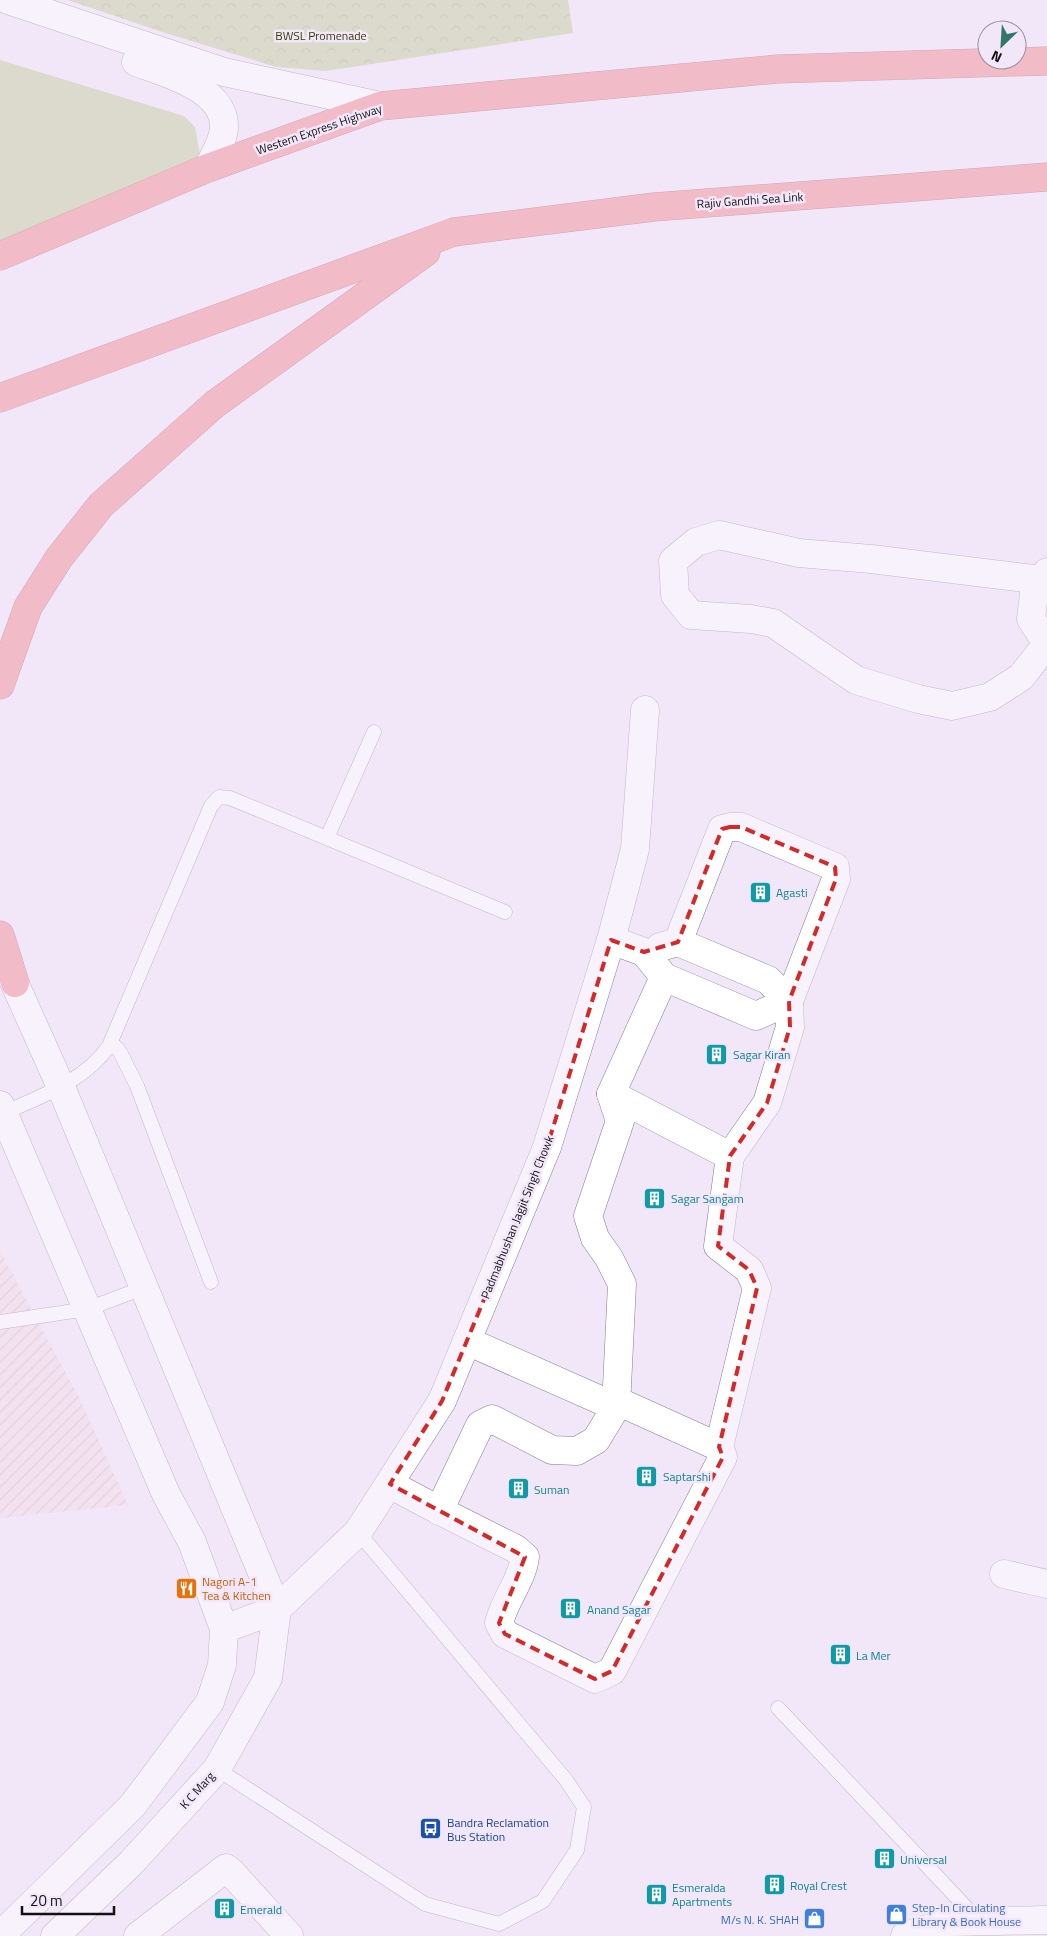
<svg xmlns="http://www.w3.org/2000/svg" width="1047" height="1936" font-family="'Titillium Web',sans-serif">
	<defs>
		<pattern id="industrial-furrows" width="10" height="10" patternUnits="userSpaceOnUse" patternTransform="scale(1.25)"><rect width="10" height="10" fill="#f3dae4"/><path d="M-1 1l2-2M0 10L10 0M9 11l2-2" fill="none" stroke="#cfbac3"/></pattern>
		<pattern id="park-crowns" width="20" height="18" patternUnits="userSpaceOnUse" patternTransform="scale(1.25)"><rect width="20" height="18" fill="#c1c998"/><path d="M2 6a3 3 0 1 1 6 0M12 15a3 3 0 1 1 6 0" fill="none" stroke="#a5ac82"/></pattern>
	</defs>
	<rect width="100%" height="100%" fill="#f2e7f9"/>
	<path fill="url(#industrial-furrows)" d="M 0,1251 L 82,1403 L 128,1505 L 0,1518 Z"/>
	<path fill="#c1c998" d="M 0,60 L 184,116 L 195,127 L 200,154 L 189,168 L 0,246 Z"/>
	<path fill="url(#park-crowns)" d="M 68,0 L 568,0 L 573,33 L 326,71 L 276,67 L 162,32 Z"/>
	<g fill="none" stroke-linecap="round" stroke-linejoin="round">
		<defs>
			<g id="service">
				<path d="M 327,838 L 374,732"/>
				<path d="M 109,1046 L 115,1046 L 120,1052 L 137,1086 L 211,1282"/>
				<path d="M 4,1113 C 41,1096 85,1081 109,1046 L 211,806 L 219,797 L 230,798 L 505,912"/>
				<path d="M 0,1322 L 87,1309 L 143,1288"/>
				<path d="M 778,1708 L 979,1921"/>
				<path d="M 217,1769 L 425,1904 L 499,1924 L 543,1901 L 577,1850 L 584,1807 L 566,1780 L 358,1532"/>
			</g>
			<g id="minor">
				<path d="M 1047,572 L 1034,594 L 1031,619 L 1047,644"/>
				<path d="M 1042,580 L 871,559 L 799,553 L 719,535 L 696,542 L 673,561 L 675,595 L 691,615 L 751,619 L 773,623 L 856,680 L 918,699 L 952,706 L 990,697 L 1021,677 L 1047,644"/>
				<path d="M 611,940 L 644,952 L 664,977 L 756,1016 L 789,1001 L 836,879 L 835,867 L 741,827 L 730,827 L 722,829 L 678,942"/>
				<path d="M 660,947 L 678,942 L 768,980 L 789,1001 L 790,1027 L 767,1103 L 730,1156"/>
				<path d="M 611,1094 L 730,1156 L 718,1246 L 749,1270 L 757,1288 L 719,1447"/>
				<path d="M 467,1341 L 616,1407 L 622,1284 L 609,1258 L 595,1238 L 588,1216 L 620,1121 L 611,1094 L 664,977"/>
				<path d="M 390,1484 C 431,1507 474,1528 516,1549 L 525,1557 C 523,1578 504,1601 499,1623 L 505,1634 L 595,1679 L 612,1671 L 723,1457 L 719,1447 L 626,1405 L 616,1407 L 596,1440 L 577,1451 L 552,1450 L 492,1419 L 480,1425 L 439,1511"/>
				<path d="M 1004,1574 L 1047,1584"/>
				<path d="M 224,1629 L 277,1609 L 358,1532 L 442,1401 L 547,1147 L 611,940 L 635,849 L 645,710"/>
				<path d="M 138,1936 L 226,1868 L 231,1872 L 289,1936"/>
				<path d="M 905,1936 L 951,1922 L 1047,1920"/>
			</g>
			<g id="secondary">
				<path d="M 8,0 L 224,72 L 380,106"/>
				<path d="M 136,62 C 166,73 226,89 224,128 C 223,142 214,156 208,168"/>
				<path d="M 5,962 L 61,1087 L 277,1609 L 268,1678 L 217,1769 L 131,1863 L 55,1936"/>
				<path d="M 0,1105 L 166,1494 L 192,1542 L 224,1629 L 222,1665 L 210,1702 L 133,1805 L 0,1936"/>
			</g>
			<g id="motorway">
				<path d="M 0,256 L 208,168 L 380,106 L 778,69 L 1047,61"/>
				<path d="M 0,398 L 454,232 L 654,207 L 1047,177"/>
				<path d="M 0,685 L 28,607 L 59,558 L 101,505 L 215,404 L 426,252"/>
				<path d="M 0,935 L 15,983"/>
			</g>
		</defs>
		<use href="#service" stroke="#867d8d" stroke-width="15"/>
		<use href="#minor" stroke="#867d8d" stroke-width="29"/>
		<use href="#secondary" stroke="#867d8d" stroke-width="29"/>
		<use href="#motorway" stroke="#a45d63" stroke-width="29"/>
		<use href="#service" stroke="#fff" stroke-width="14"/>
		<use href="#minor" stroke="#fff" stroke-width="28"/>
		<use href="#secondary" stroke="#fff" stroke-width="28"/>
		<use href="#motorway" stroke="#f1868c" stroke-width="28"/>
	</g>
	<path d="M0 0H1047V1936H0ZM 730,827 L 741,827 L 835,867 L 836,879 L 789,1001 L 790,1027 L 767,1103 L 730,1156 L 718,1246 L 749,1270 L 757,1288 L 719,1447 L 723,1457 L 612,1671 L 595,1679 L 505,1634 L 499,1623 L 525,1557 L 390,1484 L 442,1401 L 547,1147 L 611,940 L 644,952 L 678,942 L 722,829 Z" fill="#f2e7f9" fill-opacity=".55" fill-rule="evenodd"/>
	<path fill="none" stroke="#d62828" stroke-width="4" stroke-dasharray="10 6" stroke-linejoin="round" d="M 730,827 L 741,827 L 835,867 L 836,879 L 789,1001 L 790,1027 L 767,1103 L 730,1156 L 718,1246 L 749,1270 L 757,1288 L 719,1447 L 723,1457 L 612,1671 L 595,1679 L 505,1634 L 499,1623 L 525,1557 L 390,1484 L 442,1401 L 547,1147 L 611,940 L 644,952 L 678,942 L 722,829 Z"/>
	<defs>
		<symbol id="building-square" viewBox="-11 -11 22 22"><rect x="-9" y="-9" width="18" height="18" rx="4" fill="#0f9aa8" stroke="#f2e7f9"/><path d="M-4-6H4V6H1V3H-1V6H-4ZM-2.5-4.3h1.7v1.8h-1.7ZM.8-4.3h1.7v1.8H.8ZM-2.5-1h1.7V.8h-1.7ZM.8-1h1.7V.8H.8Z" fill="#fff"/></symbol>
		<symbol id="restaurant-square" viewBox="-11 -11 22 22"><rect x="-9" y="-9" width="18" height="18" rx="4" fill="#e8710a" stroke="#f2e7f9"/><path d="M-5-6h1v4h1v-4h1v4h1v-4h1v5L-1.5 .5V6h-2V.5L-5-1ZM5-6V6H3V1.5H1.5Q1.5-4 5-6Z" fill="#fff"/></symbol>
		<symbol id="bus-square" viewBox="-11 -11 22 22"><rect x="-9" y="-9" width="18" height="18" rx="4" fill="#1a4fb4" stroke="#f2e7f9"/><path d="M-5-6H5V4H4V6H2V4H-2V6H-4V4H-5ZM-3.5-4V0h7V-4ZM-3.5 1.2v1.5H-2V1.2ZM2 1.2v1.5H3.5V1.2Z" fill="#fff"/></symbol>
		<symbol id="shop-square" viewBox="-11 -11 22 22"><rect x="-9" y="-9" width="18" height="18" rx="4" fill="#3f7fe0" stroke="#f2e7f9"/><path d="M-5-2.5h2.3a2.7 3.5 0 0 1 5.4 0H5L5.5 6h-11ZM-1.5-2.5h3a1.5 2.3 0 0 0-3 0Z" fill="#fff"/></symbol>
	</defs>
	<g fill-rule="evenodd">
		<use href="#building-square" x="748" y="880" width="25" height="25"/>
		<use href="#building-square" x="704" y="1042" width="25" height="25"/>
		<use href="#building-square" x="642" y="1186" width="25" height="25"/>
		<use href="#building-square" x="634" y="1464" width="25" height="25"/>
		<use href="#building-square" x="506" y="1476" width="25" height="25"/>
		<use href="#restaurant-square" x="174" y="1576" width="25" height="25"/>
		<use href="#building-square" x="558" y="1596" width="25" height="25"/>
		<use href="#building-square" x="828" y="1642" width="25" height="25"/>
		<use href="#bus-square" x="418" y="1816" width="25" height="25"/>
		<use href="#building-square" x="872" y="1846" width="25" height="25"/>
		<use href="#building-square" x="762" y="1872" width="25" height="25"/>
		<use href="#building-square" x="644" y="1882" width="25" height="25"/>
		<use href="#building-square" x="212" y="1896" width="25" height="25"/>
		<use href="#shop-square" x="884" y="1902" width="25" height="25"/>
		<use href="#shop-square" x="802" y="1906" width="25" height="25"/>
	</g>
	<g text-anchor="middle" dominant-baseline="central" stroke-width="5" stroke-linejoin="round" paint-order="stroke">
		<g font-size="12" fill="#373c01" stroke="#f2e7f9">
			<text x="321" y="35">BWSL Promenade</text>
		</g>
		<g font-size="12" fill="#141116" stroke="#f2e7f9">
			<text transform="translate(319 129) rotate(-19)">Western Express Highway</text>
			<text transform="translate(750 200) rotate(-4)">Rajiv Gandhi Sea Link</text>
			<text transform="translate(517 1217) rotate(-68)">Padmabhushan Jagjit Singh Chowk</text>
			<text transform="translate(197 1790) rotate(-48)">K C Marg</text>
		</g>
		<g font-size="12" fill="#0d838f" stroke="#f2e7f9" text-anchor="start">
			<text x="776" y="892">Agasti</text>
			<text x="733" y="1054">Sagar Kiran</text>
			<text x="671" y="1198">Sagar Sangam</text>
			<text x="663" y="1476">Saptarshi</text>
			<text x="534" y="1489">Suman</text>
			<text x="587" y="1609">Anand Sagar</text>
			<text x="856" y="1655">La Mer</text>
			<text x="900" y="1859">Universal</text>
			<text x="790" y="1885">Royal Crest</text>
			<text x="672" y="1887">Esmeralda<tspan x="672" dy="14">Apartments</tspan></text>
			<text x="240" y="1909">Emerald</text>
		</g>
		<g font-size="12" fill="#c56008" stroke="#f2e7f9" text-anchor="start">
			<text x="202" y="1581">Nagori A-1<tspan x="202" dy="14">Tea &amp; Kitchen</tspan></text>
		</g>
		<g font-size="12" fill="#164399" stroke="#f2e7f9" text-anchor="start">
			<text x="447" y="1822">Bandra Reclamation<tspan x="447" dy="14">Bus Station</tspan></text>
		</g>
		<g font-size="12" fill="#366cbe" stroke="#f2e7f9" text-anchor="start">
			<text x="912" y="1907">Step-In Circulating<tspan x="912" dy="14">Library &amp; Book House</tspan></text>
			<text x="799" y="1919" text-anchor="end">M/s N. K. SHAH</text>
		</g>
	</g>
	<g transform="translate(1002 45) rotate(205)"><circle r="24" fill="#f2e7f9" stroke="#99919e"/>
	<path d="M0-4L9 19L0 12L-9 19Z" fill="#337769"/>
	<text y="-8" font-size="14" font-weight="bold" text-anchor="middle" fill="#141116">N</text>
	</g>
	<path d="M22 1906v8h92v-8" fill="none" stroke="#141116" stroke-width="2.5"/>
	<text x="30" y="1906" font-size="15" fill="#141116" stroke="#f2e7f9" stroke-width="4" paint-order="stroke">20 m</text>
</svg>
